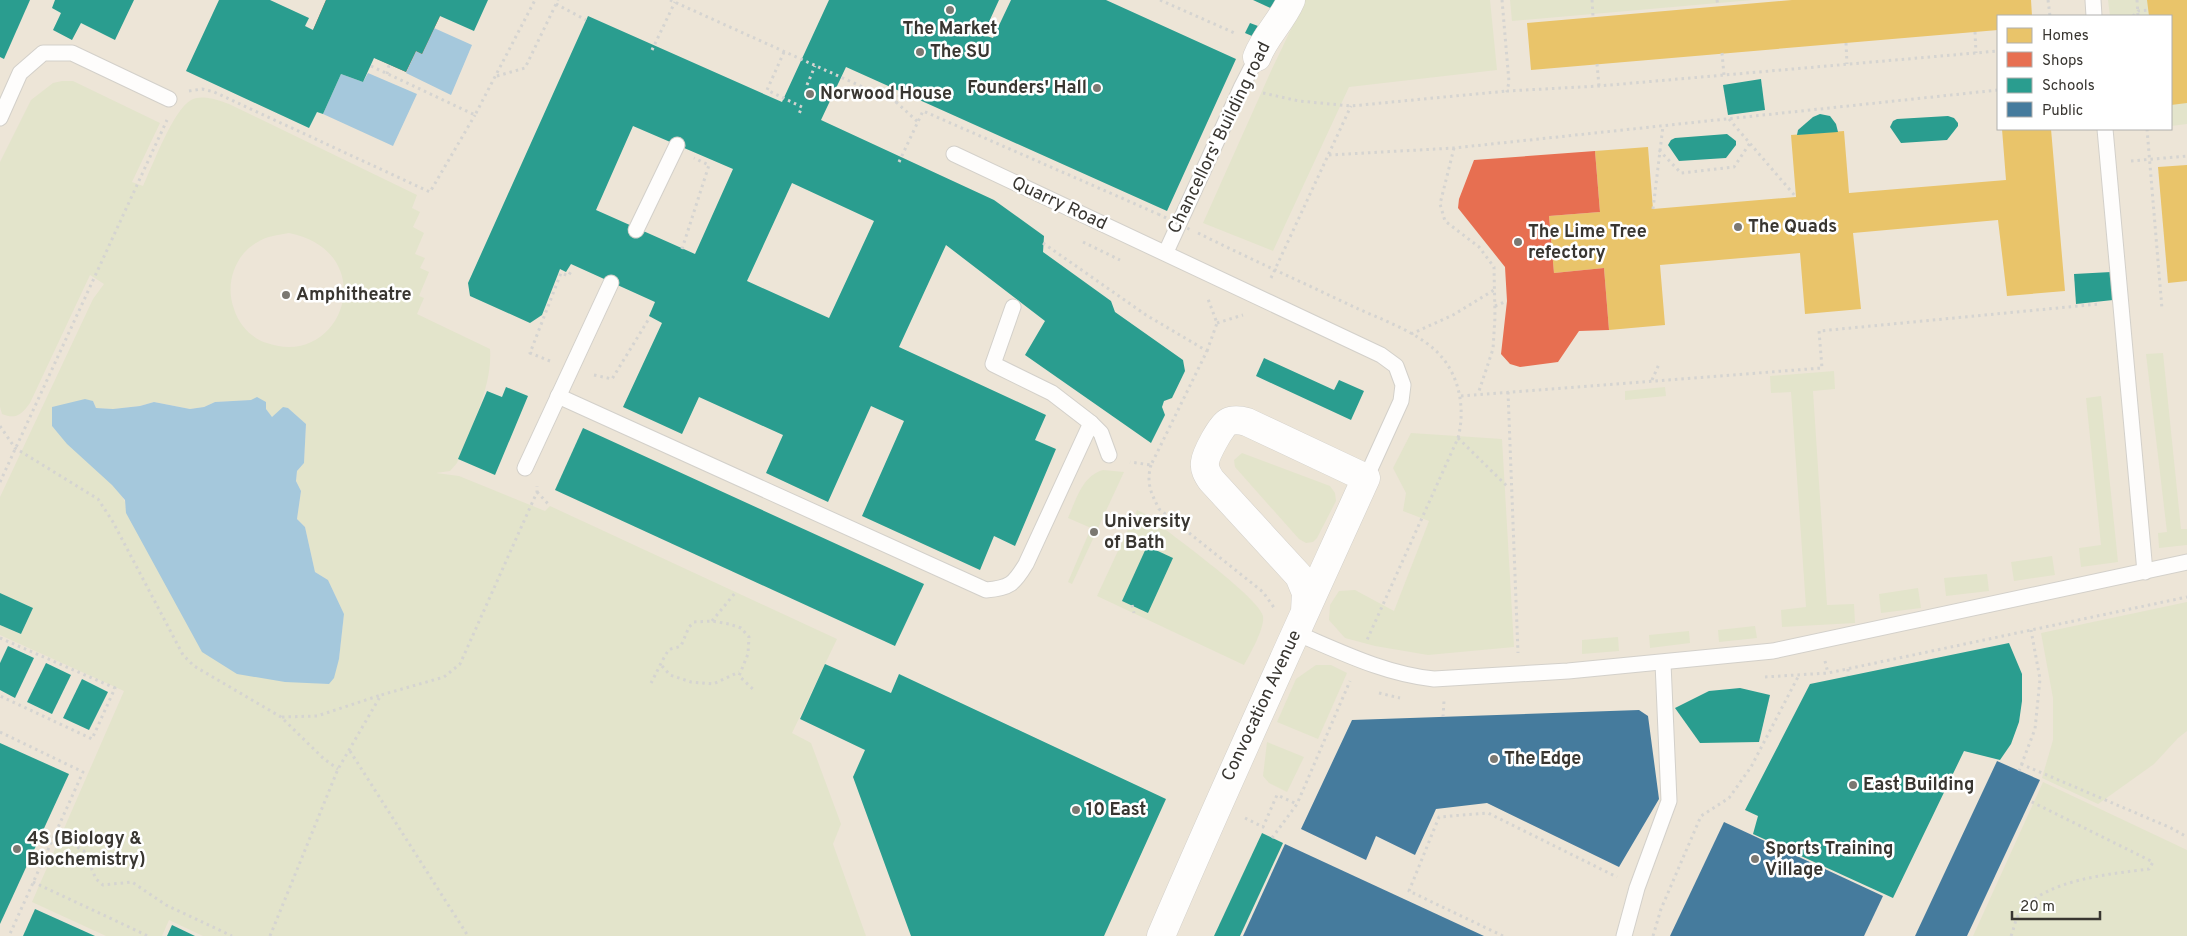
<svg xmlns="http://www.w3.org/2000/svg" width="2187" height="936" font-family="Overpass,sans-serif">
	<rect width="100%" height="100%" fill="#f6f2ea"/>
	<path fill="#ede5d7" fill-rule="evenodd" d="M 0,0 L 2187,0 L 2187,936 L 0,936 ZM 1998,16 L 2171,16 L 2171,129 L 1998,129 Z"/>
	<g fill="#e3e4cb" fill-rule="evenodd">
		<path d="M 1305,0 L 1490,0 L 1497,70 L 1349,87 L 1273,251 L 1203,223 L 1271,71 Z"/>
		<path d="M 1510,0 L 1753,0 L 1512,21 Z"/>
		<path d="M 2108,0 L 2187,0 L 2187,124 L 2171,126 L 2171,16 L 2110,16 Z"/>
		<path d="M 62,81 L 73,81 L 160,123 L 132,182 L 143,186 C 152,167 173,110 191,100 C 203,94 218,100 229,104 L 417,195 L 412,208 L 420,212 L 413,227 L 424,233 L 415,254 L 425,258 L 420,268 L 429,272 L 419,296 L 424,298 L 417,314 L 490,349 C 493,386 470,429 457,463 L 450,471 L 436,473 L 459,476 L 545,511 L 550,506 L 837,639 L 792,733 L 811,743 L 841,824 L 833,844 L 866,936 L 203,936 L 169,920 L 162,936 L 106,936 L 32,902 L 124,691 L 0,635 L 0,625 L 21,634 L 33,608 L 0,593 L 0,497 L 93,299 L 104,284 L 90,275 L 30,403 C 22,414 16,420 2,414 L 0,407 L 0,162 L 31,100 L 53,83 ZM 289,233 C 383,252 343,370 267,343 C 251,338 239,325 234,309 C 225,285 234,256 256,243 C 266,236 278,235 289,233 ZM 251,400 L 266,409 L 272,418 L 283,408 L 288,408 L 306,424 L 304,463 L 297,471 L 296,481 L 301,491 L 297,519 L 305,527 L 315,572 L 328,580 L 344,614 L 339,659 L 329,684 L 315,683 L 126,513 C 126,508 126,502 123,498 C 106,473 73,451 52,426 L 52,407 L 93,401 L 96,408 L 113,409 L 140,406 L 154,402 L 190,409 L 204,407 L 215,402 Z"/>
		<path d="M 2163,353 L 2181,529 L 2187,529 L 2187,545 L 2159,548 L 2158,533 L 2167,532 L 2146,354 Z"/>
		<path d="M 1834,371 L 1835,389 L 1813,391 L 1827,605 L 1854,604 L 1855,623 L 1782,627 L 1781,610 L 1806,607 L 1791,392 L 1771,393 L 1770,376 Z"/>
		<path d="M 1665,387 L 1666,396 L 1625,400 L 1625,391 Z"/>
		<path d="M 2101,396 L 2118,562 L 2081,567 L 2079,548 L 2101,545 L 2086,398 Z"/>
		<path d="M 1411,433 L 1502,439 L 1514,647 L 1428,655 L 1375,646 L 1345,638 L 1329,620 L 1330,605 L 1339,591 L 1355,590 L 1394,611 L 1429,521 L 1403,511 L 1406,493 L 1393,468 Z"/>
		<path d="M 1242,453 L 1330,486 L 1335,493 L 1336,501 L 1317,538 L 1313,542 L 1306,543 L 1299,539 L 1235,467 L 1234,460 Z"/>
		<path d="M 1103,470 L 1124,472 L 1072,584 L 1068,582 L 1091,528 L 1068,518 C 1076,500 1082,476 1103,470 Z"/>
		<path d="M 1137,510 L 1145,514 C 1165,530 1259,597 1263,616 C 1265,628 1250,654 1244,665 L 1097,596 Z"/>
		<path d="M 2052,556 L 2055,575 L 2014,581 L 2011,562 Z"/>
		<path d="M 1987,574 L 1989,591 L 1946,596 L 1944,578 Z"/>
		<path d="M 1918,588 L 1921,608 L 1881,613 L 1879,594 Z"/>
		<path d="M 2187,602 L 2187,731 L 2178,738 L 2154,764 L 2098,804 L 2042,778 L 2053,740 L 2053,698 L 2041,633 Z"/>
		<path d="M 1755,626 L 1757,638 L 1719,642 L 1718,630 Z"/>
		<path d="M 1689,631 L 1690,643 L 1650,648 L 1649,635 Z"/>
		<path d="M 1618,637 L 1619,651 L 1582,654 L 1582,640 Z"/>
		<path d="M 1316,665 L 1331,665 L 1347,673 L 1318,739 L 1277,722 L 1296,679 Z"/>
		<path d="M 1267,742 L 1304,757 L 1287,792 L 1269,783 L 1263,776 Z"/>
		<path d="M 2043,782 L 2187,850 L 2187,936 L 1973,936 Z"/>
	</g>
	<g fill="#a5c8dc">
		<path d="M 434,28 L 472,45 L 451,95 L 406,73 L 416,51 L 422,54 Z"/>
		<path d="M 368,73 L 417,94 L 393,146 L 323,114 L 341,74 L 363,82 Z"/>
		<path d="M 257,397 L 266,402 L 266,409 L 272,417 L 283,407 L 288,408 L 306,424 L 304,463 L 297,471 L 296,481 L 301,491 L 297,519 L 305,527 L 315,572 L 328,580 L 344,614 L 339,659 L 334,678 L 329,684 L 285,682 L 237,674 L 202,652 L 126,513 L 125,500 L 112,485 L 67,444 L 52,426 L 52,407 L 85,399 L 93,401 L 96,408 L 113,409 L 140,406 L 154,402 L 190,409 L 204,407 L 215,402 L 251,400 Z"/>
	</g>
	<g fill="#e9c46a">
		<path d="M 1792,0 L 2031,0 L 2032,16 L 1998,16 L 1998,30 L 1531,70 L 1527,23 Z"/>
		<path d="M 2147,0 L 2187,0 L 2187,103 L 2171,105 L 2171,16 L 2149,16 Z"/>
		<path d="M 2002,129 L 2051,129 L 2065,291 L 2007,296 L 1998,220 L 1853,233 L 1861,309 L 1805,314 L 1800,253 L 1660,265 L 1665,325 L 1609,330 L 1604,268 L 1554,273 L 1549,216 L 1600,212 L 1595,151 L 1648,147 L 1653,209 L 1796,197 L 1791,135 L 1844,131 L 1849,193 L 2006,180 Z"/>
		<path d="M 2187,165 L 2187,281 L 2168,283 L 2158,167 Z"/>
	</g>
	<g fill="#e76f51">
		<path d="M 326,0 L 406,0 L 440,16 L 422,54 L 416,51 L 406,72 L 313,30 Z"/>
		<path d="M 1595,151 L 1600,212 L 1549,216 L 1554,273 L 1604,268 L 1609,330 L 1579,331 L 1558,362 L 1520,367 L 1510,364 L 1501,354 L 1507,301 L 1505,267 L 1458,208 L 1459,199 L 1474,160 Z"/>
	</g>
	<g fill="#2a9d8f" fill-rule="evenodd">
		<path d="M 0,0 L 30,0 L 4,59 L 0,57 Z"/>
		<path d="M 55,0 L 134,0 L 115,40 L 81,23 L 72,40 L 53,30 L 61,13 L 52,8 Z"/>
		<path d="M 219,0 L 270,0 L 309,18 L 305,26 L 313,30 L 326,0 L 488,0 L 474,31 L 440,16 L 422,54 L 416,51 L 406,72 L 374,58 L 363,82 L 341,74 L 323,114 L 317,112 L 309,128 L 186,71 Z"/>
		<path d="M 829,0 L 999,0 L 983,35 L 993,38 L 1011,0 L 1106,0 L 1236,59 L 1167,211 L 846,67 L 821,120 L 994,200 L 1044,236 L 1043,252 L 1111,301 L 1115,312 L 1183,360 L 1185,371 L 1172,398 L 1164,401 L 1162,407 L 1165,415 L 1151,443 L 1025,355 L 1045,321 L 946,245 L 899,347 L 1046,415 L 1035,440 L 1056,449 L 1015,546 L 994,536 L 980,570 L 862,516 L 904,421 L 871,406 L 828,502 L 766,473 L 783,435 L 699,397 L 682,434 L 623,407 L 662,323 L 649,316 L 655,302 L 571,264 L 566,272 L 560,269 L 542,315 L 530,323 L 470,296 L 468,283 L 588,16 L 782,102 ZM 633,126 L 733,169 L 695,254 L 596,210 ZM 792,183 L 874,221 L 829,318 L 747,281 Z"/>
		<path d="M 1253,0 L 1281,0 L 1275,10 Z"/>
		<path d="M 1250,23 L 1258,26 L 1252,36 L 1245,33 Z"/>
		<path d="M 1761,79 L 1765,110 L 1728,115 L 1723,85 Z"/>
		<path d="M 1820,114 L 1830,116 L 1836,124 L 1838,132 L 1797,135 L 1798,130 L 1813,117 Z"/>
		<path d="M 1948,116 L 1954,118 L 1958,123 L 1958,126 L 1947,140 L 1901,143 L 1890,127 L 1893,121 L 1897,119 Z"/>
		<path d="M 1727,134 L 1736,141 L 1736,145 L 1726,158 L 1679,161 L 1668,145 L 1671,140 L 1675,138 Z"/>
		<path d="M 2111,272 L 2113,300 L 2076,304 L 2074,274 Z"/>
		<path d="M 1264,358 L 1334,390 L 1339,380 L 1364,391 L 1351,420 L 1256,376 Z"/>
		<path d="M 506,387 L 528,396 L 495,475 L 458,459 L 487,391 L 502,397 Z"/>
		<path d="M 583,428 L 924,584 L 895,646 L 555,490 Z"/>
		<path d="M 1147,546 L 1173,558 L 1148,613 L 1122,601 Z"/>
		<path d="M 0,593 L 33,608 L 21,634 L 0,625 Z"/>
		<path d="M 2009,643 L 2022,674 L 2022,701 L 2019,722 L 2011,744 L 2000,760 L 1964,751 L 1893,898 L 1753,834 L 1758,816 L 1745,810 L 1810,684 Z"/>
		<path d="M 8,646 L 34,658 L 15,698 L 0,690 L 0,663 Z"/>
		<path d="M 46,663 L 71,675 L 52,714 L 27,702 Z"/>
		<path d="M 825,664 L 891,693 L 899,674 L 1166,799 L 1104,936 L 911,936 L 853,777 L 865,750 L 800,719 Z"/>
		<path d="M 82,679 L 108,692 L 89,730 L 63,718 Z"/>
		<path d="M 1740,688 L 1770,695 L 1759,742 L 1700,743 L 1675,708 L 1709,691 Z"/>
		<path d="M 0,743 L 69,774 L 0,924 Z"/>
		<path d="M 1262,833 L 1283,843 L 1240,936 L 1214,936 Z"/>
		<path d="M 35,909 L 95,936 L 23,936 Z"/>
		<path d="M 172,925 L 195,936 L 167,936 Z"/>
	</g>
	<g fill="#457b9d">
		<path d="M 1639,710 L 1648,716 L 1659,799 L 1619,867 L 1487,803 L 1436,809 L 1415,855 L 1376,836 L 1366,860 L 1301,829 L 1352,720 Z"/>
		<path d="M 1997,761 L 2040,780 L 1967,936 L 1915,936 Z"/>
		<path d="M 1724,822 L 1883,896 L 1864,936 L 1670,936 Z"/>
		<path d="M 1285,844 L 1484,936 L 1243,936 Z"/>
	</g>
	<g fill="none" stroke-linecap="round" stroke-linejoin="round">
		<defs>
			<g id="lane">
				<path d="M 2093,0 L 2094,16"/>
				<path d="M 0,118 L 20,73 L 43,53 L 72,53 L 169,99"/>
				<path d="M 2105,129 L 2145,572"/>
				<path d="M 954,154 L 1381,355 L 1396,366 L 1403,385 L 1401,401 L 1366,478"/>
				<path d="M 636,230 L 677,145"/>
				<path d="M 1166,252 L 1241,88 L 1257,57"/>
				<path d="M 1013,307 L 993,364 L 1052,393 L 1091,423 L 1101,433 L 1109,455"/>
				<path d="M 558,396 L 986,590 C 1010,588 1014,584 1026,564 L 1091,423"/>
				<path d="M 525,468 L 611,283"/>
				<path d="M 1296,633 C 1341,652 1385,674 1434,679 L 1568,671 L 1773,651 L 2187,562"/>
				<path d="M 1624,936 L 1637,888 L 1669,801 L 1663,663"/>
			</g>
			<g id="street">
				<path d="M 1257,57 C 1265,36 1282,21 1291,0"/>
				<path d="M 1161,936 C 1227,782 1297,630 1366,478 L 1247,422 C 1240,420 1234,419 1228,422 C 1221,425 1206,454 1205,462 C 1204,469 1207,474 1211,480 L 1299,576 L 1306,593 L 1305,611"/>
			</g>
		</defs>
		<use href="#lane" stroke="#d3d0ca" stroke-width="17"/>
		<use href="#street" stroke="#d3d0ca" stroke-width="29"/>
		<g stroke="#d5d4d1" stroke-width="3" stroke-dasharray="2.5 4" stroke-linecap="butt">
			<path d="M 670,0 L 896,102 L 901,92"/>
			<path d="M 1160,0 L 1237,34"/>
			<path d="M 1502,0 L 1509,82 L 1507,91 L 1599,86 L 1998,51"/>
			<path d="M 1592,0 L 1593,17"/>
			<path d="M 1717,0 L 1718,6"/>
			<path d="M 2048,0 L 2050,16"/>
			<path d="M 2137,0 L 2138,16"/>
			<path d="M 556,4 L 586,20"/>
			<path d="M 2133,16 L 2138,11 L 2148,10"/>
			<path d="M 1975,32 L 1976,53"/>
			<path d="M 1846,43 L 1847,64"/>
			<path d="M 652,50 L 675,2"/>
			<path d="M 784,52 L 767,90 L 802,107 L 798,116"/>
			<path d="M 1722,53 L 1724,75"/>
			<path d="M 1597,64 L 1599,86"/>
			<path d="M 371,66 L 475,115 L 535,0"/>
			<path d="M 387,74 L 389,65"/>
			<path d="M 497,76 L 525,68 L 558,0"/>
			<path d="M 807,85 L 815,66"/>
			<path d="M 189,91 L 202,89 L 214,92 L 430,192 L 475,115"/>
			<path d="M 1263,93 L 1299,101 L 1351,106 L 1507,91"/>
			<path d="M 896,102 L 918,122"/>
			<path d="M 1729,119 L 1796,197"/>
			<path d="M 2147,129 L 2162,309"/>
			<path d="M 1454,148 L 1440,204 L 1445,221 L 1479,247 L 1494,267 L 1495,317 L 1493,349 L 1478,394"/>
			<path d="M 1659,150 L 1681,173 L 1734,167 L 1750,143"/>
			<path d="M 1329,155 L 1454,148 L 1998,90"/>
			<path d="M 2131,161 L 2187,156"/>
			<path d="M 899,162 L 923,111 L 1158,214"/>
			<path d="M 1653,209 L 1663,126"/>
			<path d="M 1198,233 C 1250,259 1302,282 1354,307 C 1380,319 1413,330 1435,350 C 1459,372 1466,407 1458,438 L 1367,640"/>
			<path d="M 1083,242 L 1120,260"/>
			<path d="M 1043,243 L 1146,315 L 1207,351 L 1151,465 L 1130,462"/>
			<path d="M 682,249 L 709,165 L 694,158"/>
			<path d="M 1271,278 L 1351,106"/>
			<path d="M 1495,306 L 1507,301"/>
			<path d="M 1217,323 L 1243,315"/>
			<path d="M 1411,334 L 1453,315 L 1494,290"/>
			<path d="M 1207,351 L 1217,323 L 1208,299"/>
			<path d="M 550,361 L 530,353 L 561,273 L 568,276 L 572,270"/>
			<path d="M 594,375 L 612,379 L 650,317"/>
			<path d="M 1652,380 L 1659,364"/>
			<path d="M 1508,392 L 1518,653"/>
			<path d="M 1461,396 L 1822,368 L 1819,331 L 2099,304"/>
			<path d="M 0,426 L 15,448 L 98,499 L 113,522 L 183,655 L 194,666 L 281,717 L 324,759 L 338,769"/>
			<path d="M 1458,438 L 1509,488"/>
			<path d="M 1151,465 C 1146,483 1151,493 1159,509 L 1263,592 L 1275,609"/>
			<path d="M 0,482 L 167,120"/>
			<path d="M 537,492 L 550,506"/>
			<path d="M 1132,605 L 1134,613"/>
			<path d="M 712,621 L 735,593"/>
			<path d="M 0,638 L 115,688 L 92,739 L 0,696"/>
			<path d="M 1825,661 L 1828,673"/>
			<path d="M 662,666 L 670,675 L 691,682 L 713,684 L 739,672"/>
			<path d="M 1848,669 L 1848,676"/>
			<path d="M 1765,677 L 1828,673 L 2187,597"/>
			<path d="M 651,683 C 655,676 666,652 669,650 C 672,648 677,648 681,646 L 689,627 L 694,622 L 712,621 L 729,624 L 741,628 L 749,637 L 748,654 L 739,676 L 755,691"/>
			<path d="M 1379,693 L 1400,698"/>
			<path d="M 282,717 L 317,716 L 381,695"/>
			<path d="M 1443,717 L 1444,701"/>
			<path d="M 0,732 L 83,772 L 9,936"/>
			<path d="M 350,751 L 468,936"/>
			<path d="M 2021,764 L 2171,828 L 2187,837"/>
			<path d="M 2019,771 L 2035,729 L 2040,679 L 2031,630"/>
			<path d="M 1245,818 L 1263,827 L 1277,795 L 1297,804"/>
			<path d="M 55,834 L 84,851 L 96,879 L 103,885 L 132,882 L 166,905 L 232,936"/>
			<path d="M 1272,838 L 1297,804 L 1350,681"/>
			<path d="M 33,882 L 148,936"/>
			<path d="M 270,936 L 338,769 L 381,695 L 444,677 L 460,664 L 537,492 L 537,486"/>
			<path d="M 1503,936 L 1409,891 L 1439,817 L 1488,813 L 1617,877"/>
			<path d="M 1653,936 L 1661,909 L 1701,816 L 1729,798 L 1751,767 L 1799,675"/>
			<path d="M 2011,936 C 2014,929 2015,920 2019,914 C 2044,879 2111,874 2149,869 L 2153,862 L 2030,801"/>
		</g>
		<use href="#lane" stroke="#fefdfc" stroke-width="15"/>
		<use href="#street" stroke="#fefdfc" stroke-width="28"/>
		<path stroke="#d5d4d1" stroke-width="3" stroke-dasharray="2.5 4" stroke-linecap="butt" d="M 1158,214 L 1191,230"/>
	</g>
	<g fill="#7b7872" stroke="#fff" stroke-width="2">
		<circle cx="950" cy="10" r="5"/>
		<circle cx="920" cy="52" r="5"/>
		<circle cx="1097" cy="88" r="5"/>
		<circle cx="810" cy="94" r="5"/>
		<circle cx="1738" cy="227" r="5"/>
		<circle cx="1518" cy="242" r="5"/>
		<circle cx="286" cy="295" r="5"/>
		<circle cx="1094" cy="532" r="5"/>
		<circle cx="1494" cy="759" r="5"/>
		<circle cx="1853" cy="785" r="5"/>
		<circle cx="1076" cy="810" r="5"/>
		<circle cx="17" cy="849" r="5"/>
		<circle cx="1755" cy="859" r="5"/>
	</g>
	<g text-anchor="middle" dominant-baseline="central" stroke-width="5" stroke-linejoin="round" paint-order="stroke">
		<g font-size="18" font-weight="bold" fill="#393631" stroke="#fff" text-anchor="start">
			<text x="950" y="29" text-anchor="middle">The Market</text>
			<text x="930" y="52">The SU</text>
			<text x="1087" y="88" text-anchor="end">Founders' Hall</text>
			<text x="820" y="94">Norwood House</text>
			<text x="1748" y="227">The Quads</text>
			<text x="1528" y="232">The Lime Tree<tspan x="1528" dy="21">refectory</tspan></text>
			<text x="296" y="295">Amphitheatre</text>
			<text x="1104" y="522">University<tspan x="1104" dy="21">of Bath</tspan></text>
			<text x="1504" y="759">The Edge</text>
			<text x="1863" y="785">East Building</text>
			<text x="1086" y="810">10 East</text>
			<text x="27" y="839">4S (Biology &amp;<tspan x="27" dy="21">Biochemistry)</tspan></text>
			<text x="1765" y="849">Sports Training<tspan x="1765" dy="21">Village</tspan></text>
		</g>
		<g font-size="18" fill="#393631" stroke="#fff">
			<text transform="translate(1220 138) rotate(-64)">Chancellors' Building road</text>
			<text transform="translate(1059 204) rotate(25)">Quarry Road</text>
			<text transform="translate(1262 706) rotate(-65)">Convocation Avenue</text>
		</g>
	</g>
	<rect x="1997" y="15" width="175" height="115" fill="#ffffff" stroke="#b0afad"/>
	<rect x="2007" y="28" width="25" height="15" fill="#e9c46a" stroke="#b0afad"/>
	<text x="2042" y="40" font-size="15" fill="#393631">Homes</text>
	<rect x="2007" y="52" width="25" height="15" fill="#e76f51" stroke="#b0afad"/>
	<text x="2042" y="65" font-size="15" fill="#393631">Shops</text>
	<rect x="2007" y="78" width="25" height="15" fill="#2a9d8f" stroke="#b0afad"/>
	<text x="2042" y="90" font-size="15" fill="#393631">Schools</text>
	<rect x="2007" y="102" width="25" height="15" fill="#457b9d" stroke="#b0afad"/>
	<text x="2042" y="115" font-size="15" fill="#393631">Public</text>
	<path d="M2012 911v8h88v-8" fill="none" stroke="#393631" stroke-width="2.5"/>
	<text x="2020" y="911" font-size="15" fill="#393631" stroke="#ffffff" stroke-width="4" paint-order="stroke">20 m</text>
</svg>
